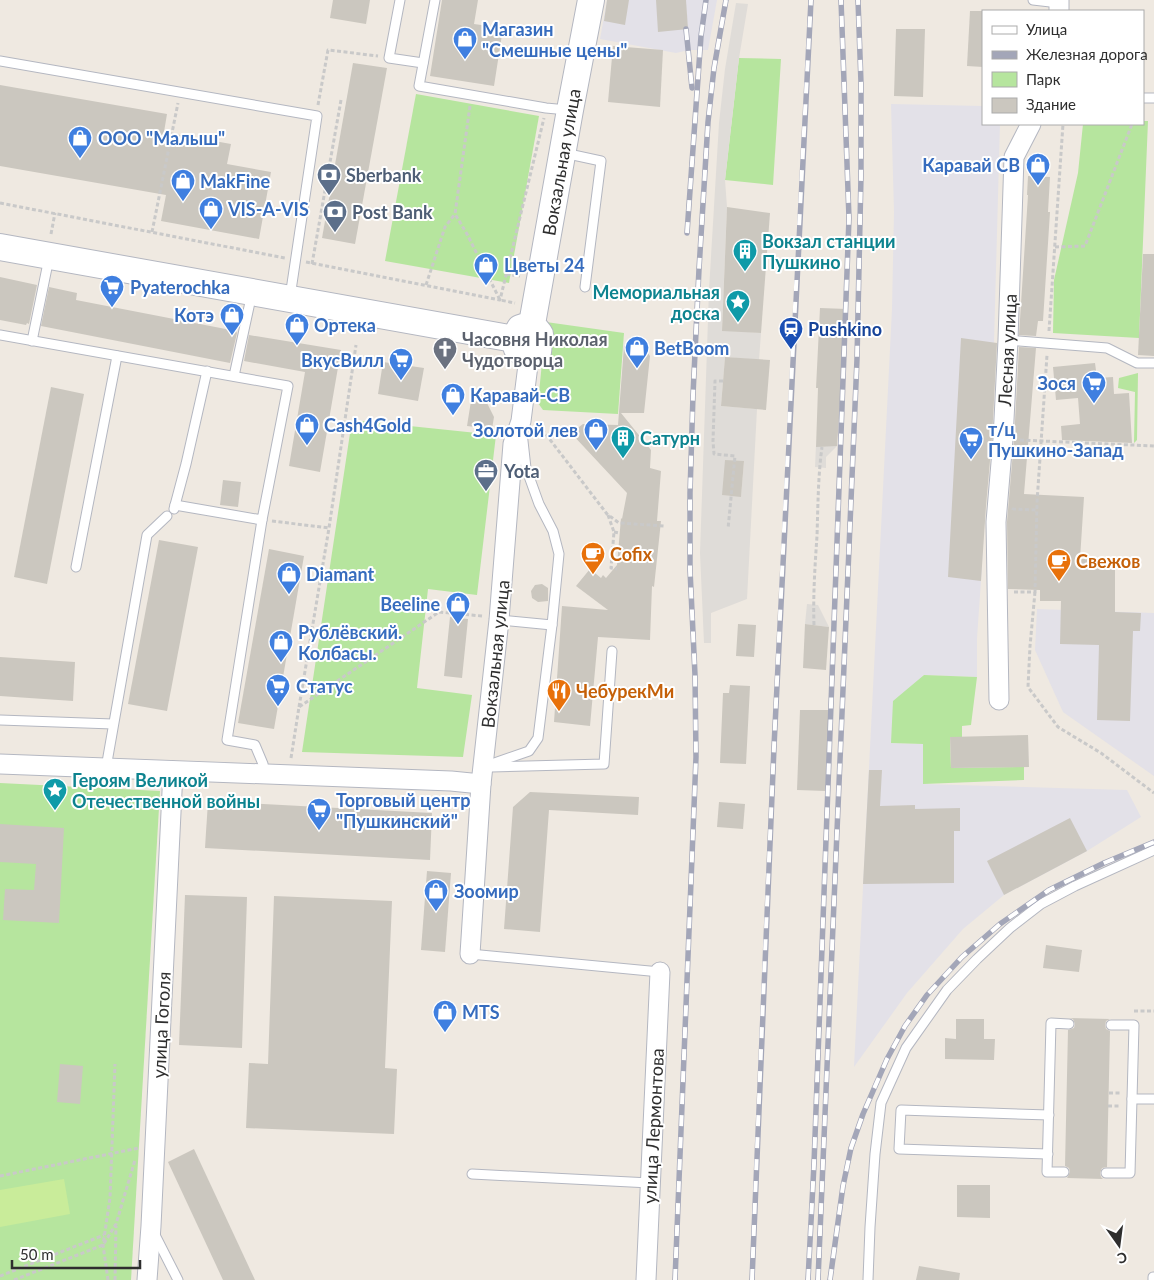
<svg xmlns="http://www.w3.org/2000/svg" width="1154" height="1280" font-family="Lato,sans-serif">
	<rect width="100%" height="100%" fill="#efe9e1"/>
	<g fill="#e3e1e8">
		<path d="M 607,0 L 717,0 L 708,50 L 689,50 L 676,53 L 600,39 Z"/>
		<path d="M 891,104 L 983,106 L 983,124 L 1000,124 L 994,342 L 981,581 L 977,638 L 977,677 L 923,675 L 891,743 L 923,744 L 923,784 L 1127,790 L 1141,817 L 1087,851 L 1004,895 L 963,929 L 907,993 L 854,1067 L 892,309 L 894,212 Z"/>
		<path d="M 1037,609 L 1154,613 L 1154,776 L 1063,712 L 1035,650 Z"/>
	</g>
	<g fill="#b6e59e">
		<path d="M 739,58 L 781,59 L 773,185 L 725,180 Z"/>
		<path d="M 416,94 L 539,116 L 509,283 L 385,261 Z"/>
		<path d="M 1143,121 L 1148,121 L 1139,338 L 1053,333 L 1054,280 L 1078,173 L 1083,124 L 1143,124 Z"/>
		<path d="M 546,322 L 624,333 L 618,414 L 543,410 L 538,403 Z"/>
		<path d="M 1138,373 L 1137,440 L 1134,443 L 1135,392 L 1118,388 L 1119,378 Z"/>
		<path d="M 352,420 L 496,435 L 477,595 L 428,589 L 417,688 L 472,695 L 463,757 L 302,752 Z"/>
		<path d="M 924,675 L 977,677 L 971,725 L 962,726 L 962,737 L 950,737 L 951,768 L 1024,767 L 1024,780 L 923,784 L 923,744 L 891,743 L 893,701 Z"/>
		<path d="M 0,783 L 160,791 L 131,1280 L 0,1280 Z"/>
	</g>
	<path fill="#c9ec9a" d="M 64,1179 L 70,1214 L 0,1227 L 0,1190 Z"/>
	<g fill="#dfdcd8" fill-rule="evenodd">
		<path d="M 736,3 L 748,4 L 739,58 L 725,180 L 727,207 L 722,330 L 761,333 L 759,360 L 725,357 L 721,406 L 757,409 L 747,599 L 711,613 L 711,643 L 704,643 L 700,553 L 709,290 L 719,123 L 725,69 ZM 744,461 L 741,496 L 722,495 Z"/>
		<path d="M 816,445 L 837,446 L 826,457 L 826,468 L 815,467 Z"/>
		<path d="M 807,604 L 818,605 L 829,627 L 805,624 Z"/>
	</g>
	<g fill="#cbc7bf">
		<path d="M 333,0 L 370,0 L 366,24 L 330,18 Z"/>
		<path d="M 442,0 L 478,0 L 474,24 L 503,28 L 494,86 L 430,76 Z"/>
		<path d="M 607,0 L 629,0 L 625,25 L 604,21 Z"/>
		<path d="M 656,0 L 686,0 L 688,29 L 658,32 Z"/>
		<path d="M 970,11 L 983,11 L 983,67 L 967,66 Z"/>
		<path d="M 896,29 L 925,29 L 923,97 L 894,96 Z"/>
		<path d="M 613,46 L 663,50 L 660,107 L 608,102 Z"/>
		<path d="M 353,63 L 387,68 L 355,244 L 322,238 Z"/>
		<path d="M 0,85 L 167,114 L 164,132 L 231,144 L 227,164 L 271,172 L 259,239 L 161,221 L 166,195 L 0,166 Z"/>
		<path d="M 1028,176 L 1050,177 L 1048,212 L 1050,212 L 1043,321 L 1038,321 L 1036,336 L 1019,335 L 1028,195 L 1027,195 Z"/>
		<path d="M 727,207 L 770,213 L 761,333 L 722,331 Z"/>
		<path d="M 1143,254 L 1154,254 L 1154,356 L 1138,355 Z"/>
		<path d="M 0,277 L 37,285 L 29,324 L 27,323 L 26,325 L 0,320 Z"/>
		<path d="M 49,287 L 77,293 L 76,300 L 236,331 L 237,333 L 230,363 L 41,326 Z"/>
		<path d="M 820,308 L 847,309 L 844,389 L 841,389 L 837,446 L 816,447 L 818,388 L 816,388 Z"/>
		<path d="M 249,335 L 341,350 L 320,472 L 289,466 L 305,372 L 244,361 Z"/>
		<path d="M 637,337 L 650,356 L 644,413 L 621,413 L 651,450 L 650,468 L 661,471 L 657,521 L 661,521 L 654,587 L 652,586 L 650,640 L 598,637 L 590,726 L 554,722 L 562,606 L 608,610 L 576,586 L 590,569 L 601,578 L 603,575 L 606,578 L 617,565 L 621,518 L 622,519 L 627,493 L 571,433 L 583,424 L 618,425 L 624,346 Z"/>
		<path d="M 961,338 L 997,343 L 992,438 L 986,506 L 981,581 L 948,577 Z"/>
		<path d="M 1019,347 L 1036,348 L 1024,494 L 1084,497 L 1080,559 L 1115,559 L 1115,612 L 1141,613 L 1140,631 L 1133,631 L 1130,721 L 1097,720 L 1099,645 L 1060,644 L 1061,601 L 1040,601 L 1040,590 L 1008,589 L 1007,522 L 1014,440 Z"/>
		<path d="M 725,357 L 770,360 L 766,410 L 721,406 Z"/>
		<path d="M 383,362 L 424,368 L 418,401 L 378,394 Z"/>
		<path d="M 1095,363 L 1097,378 L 1113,377 L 1114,394 L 1129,393 L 1132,443 L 1062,440 L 1061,426 L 1080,424 L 1078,398 L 1056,400 L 1053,367 Z"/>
		<path d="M 51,387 L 84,394 L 47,584 L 14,577 Z"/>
		<path d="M 471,401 L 487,403 L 494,417 L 492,429 L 467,426 Z"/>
		<path d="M 725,460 L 744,461 L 741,497 L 722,495 Z"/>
		<path d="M 223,480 L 241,482 L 238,507 L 220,505 Z"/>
		<path d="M 159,540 L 198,547 L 167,711 L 128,704 Z"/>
		<path d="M 269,549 L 304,556 L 274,729 L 238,723 Z"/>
		<path d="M 542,584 L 548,588 L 548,601 L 538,602 L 532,598 L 531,591 L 535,585 Z"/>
		<path d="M 450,617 L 468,619 L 462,678 L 444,676 Z"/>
		<path d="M 738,624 L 756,625 L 754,657 L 736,656 Z"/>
		<path d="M 805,624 L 829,627 L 826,670 L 803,668 Z"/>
		<path d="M 0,657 L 75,662 L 73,701 L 0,696 Z"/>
		<path d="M 730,685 L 750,686 L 746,764 L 720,763 L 723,693 L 729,693 Z"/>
		<path d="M 800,710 L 830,710 L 826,791 L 797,790 Z"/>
		<path d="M 1028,735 L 1029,767 L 951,768 L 950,737 Z"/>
		<path d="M 869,770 L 882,770 L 880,806 L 915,805 L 915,809 L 960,808 L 960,831 L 954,831 L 954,883 L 863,884 Z"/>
		<path d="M 530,792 L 639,797 L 638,815 L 549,810 L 540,932 L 504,929 L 513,807 Z"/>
		<path d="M 208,801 L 432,813 L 430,860 L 205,848 Z"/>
		<path d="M 719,802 L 745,804 L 743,829 L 717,827 Z"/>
		<path d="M 1070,818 L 1087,851 L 1004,895 L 987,861 Z"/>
		<path d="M 0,824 L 64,828 L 59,923 L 3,920 L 5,889 L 34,890 L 36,864 L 0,862 Z"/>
		<path d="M 427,871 L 451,873 L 445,952 L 421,950 Z"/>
		<path d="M 185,895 L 247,897 L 242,1048 L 179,1045 Z"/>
		<path d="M 274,896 L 392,901 L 385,1068 L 397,1069 L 394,1134 L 246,1128 L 249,1063 L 268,1064 Z"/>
		<path d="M 1046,945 L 1082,950 L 1079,972 L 1043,968 Z"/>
		<path d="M 1069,1018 L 1110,1019 L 1106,1021 L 1105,1025 L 1106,1029 L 1110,1031 L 1107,1167 L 1102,1168 L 1100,1173 L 1101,1177 L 1103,1179 L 1067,1178 L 1070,1172 L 1069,1168 L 1065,1166 L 1068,1030 L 1074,1028 L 1075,1024 L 1073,1019 Z"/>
		<path d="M 956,1019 L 984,1019 L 984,1039 L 995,1039 L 994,1060 L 945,1059 L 945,1038 L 956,1039 Z"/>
		<path d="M 60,1064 L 83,1066 L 80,1104 L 57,1102 Z"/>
		<path d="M 194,1149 L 255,1280 L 223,1280 L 168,1162 Z"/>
		<path d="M 957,1185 L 990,1185 L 990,1218 L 957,1217 Z"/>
		<path d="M 919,1266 L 960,1273 L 959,1280 L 916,1280 Z"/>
	</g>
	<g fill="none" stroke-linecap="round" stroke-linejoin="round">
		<defs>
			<g id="lane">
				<path d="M 400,0 L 389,58 L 423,63"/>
				<path d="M 435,0 L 419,86 L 546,108 L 567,110"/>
				<path d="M 1033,0 L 1059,3"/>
				<path d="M 0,61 L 317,116 L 290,297"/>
				<path d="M 1143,98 L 1154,98"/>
				<path d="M 564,153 L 601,161 L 585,287"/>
				<path d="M 0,335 L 288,386 L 262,520 L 175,505"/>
				<path d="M 1008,340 L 1107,348 L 1137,363 L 1154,363"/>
				<path d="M 32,341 L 49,258"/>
				<path d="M 234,376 L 252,293"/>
				<path d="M 174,509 L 186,464 L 207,371"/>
				<path d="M 262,520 L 227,740 L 255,745 L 263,764 L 265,774"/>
				<path d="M 76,567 L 117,356"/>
				<path d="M 499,620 L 552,625"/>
				<path d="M 0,720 L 113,724"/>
				<path d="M 483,767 L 529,751 L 538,738 L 552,625 L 559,554 L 553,531 L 539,504 L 526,468 L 522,432"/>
				<path d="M 491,767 L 604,764 L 612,651"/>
				<path d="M 106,768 L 147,535 L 167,516"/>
				<path d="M 470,954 L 660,972"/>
				<path d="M 1132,1099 L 1154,1099"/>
				<path d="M 1048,1154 L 899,1149 L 901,1110 L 1049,1115"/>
				<path d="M 1064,1172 L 1047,1172 L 1051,1023 L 1069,1024"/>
				<path d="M 1106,1173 L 1130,1173 L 1134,1025 L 1111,1025"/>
				<path d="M 472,1174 L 650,1183"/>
				<path d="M 154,1233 L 178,1280"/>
				<path d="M 868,1280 L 870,1227 L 875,1154 L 881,1103 L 906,1048 L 947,990 L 977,959 L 1010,928 L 1041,904 L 1075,886 L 1154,850"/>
				<path d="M 1153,1280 L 1153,1277 L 1154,1277"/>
			</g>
			<g id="street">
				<path d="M 1059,11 L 1059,0"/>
				<path d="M 999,700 L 996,522 L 1003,439 L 1008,340 L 1014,157 L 1031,124"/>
				<path d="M 0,764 L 451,781 L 481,784"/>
				<path d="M 470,954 L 481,784 L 499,620 L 513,444 L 521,421 L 529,357"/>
				<path d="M 147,1280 L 151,1226 L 173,771"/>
				<path d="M 646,1280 L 660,972"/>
			</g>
			<g id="secondary">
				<path d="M 0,247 L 514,339"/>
				<path d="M 532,324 L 520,328 L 514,339 L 517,349 L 529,357 L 538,352 L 540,334 L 532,324 L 570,110 L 591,0"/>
			</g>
		</defs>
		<use href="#lane" stroke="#b4b7c1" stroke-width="11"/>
		<use href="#street" stroke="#b4b7c1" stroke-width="21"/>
		<use href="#secondary" stroke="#b4b7c1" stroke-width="28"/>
		<g stroke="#c9c9c9" stroke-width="3" stroke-dasharray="4 2.5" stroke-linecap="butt">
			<path d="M 318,105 L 328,50 L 378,56"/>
			<path d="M 470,106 L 455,214 L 467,234 L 500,300 L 515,303"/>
			<path d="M 0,203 L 285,258"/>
			<path d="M 152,232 L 178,103"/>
			<path d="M 51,234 L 55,213"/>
			<path d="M 1055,247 L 1085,246 L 1132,124"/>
			<path d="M 306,262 L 500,300 L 544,118"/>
			<path d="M 312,264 L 341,100"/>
			<path d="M 506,274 L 520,276"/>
			<path d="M 426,285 L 445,227 L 455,214"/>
			<path d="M 1049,331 L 1063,124"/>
			<path d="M 723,381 L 715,381 L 713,441 L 714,454 L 735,456 L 728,529"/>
			<path d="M 538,424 L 607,514 L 619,523 L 665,526"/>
			<path d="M 1020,440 L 1154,446"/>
			<path d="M 1013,510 L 1013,509 L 1037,510"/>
			<path d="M 608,515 L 614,532 L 611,568 L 617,569"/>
			<path d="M 272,521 L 329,528"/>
			<path d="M 614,532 L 619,533"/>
			<path d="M 1014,592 L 1035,592 L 1037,502 L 1047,355"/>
			<path d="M 1035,592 L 1030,646 L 1028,687 L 1058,727 L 1101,753 L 1154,793"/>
			<path d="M 814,625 C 813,595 815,565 817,536 C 818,506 818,476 822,447"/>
			<path d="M 299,707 L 329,528 L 356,345"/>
			<path d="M 291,758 L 299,707 L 439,612 L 482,616"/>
			<path d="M 1134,1011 L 1154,1011"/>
			<path d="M 1109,1093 L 1121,1093"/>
			<path d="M 1108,1106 L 1120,1106"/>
			<path d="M 0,1176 L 139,1148"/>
			<path d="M 0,1276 L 104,1235"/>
			<path d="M 14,1280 L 103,1245 L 116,1224 L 135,1160"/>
			<path d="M 108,1280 L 103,1245 L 110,1198 L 115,1064"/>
			<path d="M 115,1280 L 116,1226"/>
		</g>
		<use href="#lane" stroke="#fff" stroke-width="9"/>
		<use href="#street" stroke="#fff" stroke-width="19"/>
		<use href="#secondary" stroke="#fff" stroke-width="26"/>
		<defs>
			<g id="rail">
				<path d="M 686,29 L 692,88"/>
				<path d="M 687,233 L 701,36 L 706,0"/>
				<path d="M 675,1280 L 696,757 L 695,675 L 690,570 L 690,493 L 693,395 L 699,269 L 708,122 L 714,68 L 726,0"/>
				<path d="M 752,1280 C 768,853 788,427 811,0"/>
				<path d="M 808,1280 L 814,1164 L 849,218 L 841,0"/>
				<path d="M 818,1280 L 857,359 L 861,176 L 861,83 L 858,0"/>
				<path d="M 830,1280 L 843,1186 L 851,1148 L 863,1114 L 887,1059 L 905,1026 L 927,995 L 962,957 L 1000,924 L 1049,890 L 1104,863 L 1154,842"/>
			</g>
		</defs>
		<use href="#rail" stroke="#a3a6b8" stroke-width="5.5"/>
		<use href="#rail" stroke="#fff" stroke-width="4" stroke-dasharray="11" stroke-linecap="butt"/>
	</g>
	<defs>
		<symbol id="shop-pin" viewBox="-11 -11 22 30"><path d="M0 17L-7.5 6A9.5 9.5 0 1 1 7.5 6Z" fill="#3f7fe0" stroke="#fff"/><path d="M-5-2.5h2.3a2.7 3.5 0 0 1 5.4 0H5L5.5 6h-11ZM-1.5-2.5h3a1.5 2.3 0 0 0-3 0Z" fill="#fff"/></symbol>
		<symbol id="bank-pin" viewBox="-11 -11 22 30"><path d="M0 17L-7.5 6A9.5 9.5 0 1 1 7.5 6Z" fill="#5c6f8a" stroke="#fff"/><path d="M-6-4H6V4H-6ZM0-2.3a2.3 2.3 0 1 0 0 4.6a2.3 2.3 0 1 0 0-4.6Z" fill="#fff"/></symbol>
		<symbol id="building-pin" viewBox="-11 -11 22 30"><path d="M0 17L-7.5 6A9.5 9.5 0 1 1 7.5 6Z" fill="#0f9aa8" stroke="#fff"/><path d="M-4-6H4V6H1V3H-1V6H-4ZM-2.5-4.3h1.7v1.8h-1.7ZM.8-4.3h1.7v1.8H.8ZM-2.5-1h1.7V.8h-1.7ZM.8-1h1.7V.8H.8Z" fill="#fff"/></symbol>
		<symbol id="supermarket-pin" viewBox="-11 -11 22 30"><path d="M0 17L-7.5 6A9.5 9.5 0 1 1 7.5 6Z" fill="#3f7fe0" stroke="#fff"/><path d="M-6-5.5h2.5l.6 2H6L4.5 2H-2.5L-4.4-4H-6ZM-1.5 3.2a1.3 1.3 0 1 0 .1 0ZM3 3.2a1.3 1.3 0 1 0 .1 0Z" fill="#fff"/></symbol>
		<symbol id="sight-pin" viewBox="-11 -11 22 30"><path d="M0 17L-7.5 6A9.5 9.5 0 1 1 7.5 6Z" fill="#0f9aa8" stroke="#fff"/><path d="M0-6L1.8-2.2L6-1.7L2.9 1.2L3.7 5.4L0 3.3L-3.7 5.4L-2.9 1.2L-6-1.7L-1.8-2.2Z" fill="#fff"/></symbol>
		<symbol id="station-pin" viewBox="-11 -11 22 30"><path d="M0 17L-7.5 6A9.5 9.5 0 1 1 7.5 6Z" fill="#1a4fb4" stroke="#fff"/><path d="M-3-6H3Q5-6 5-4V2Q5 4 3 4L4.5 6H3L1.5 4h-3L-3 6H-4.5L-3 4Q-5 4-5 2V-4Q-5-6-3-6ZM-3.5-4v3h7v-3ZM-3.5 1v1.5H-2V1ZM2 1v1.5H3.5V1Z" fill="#fff"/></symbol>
		<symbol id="church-pin" viewBox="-11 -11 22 30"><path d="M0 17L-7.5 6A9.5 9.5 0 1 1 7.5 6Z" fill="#6b7280" stroke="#fff"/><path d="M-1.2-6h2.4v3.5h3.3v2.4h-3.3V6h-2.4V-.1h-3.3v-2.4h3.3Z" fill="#fff"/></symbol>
		<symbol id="office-pin" viewBox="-11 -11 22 30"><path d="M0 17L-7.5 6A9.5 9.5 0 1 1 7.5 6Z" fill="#5c6f8a" stroke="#fff"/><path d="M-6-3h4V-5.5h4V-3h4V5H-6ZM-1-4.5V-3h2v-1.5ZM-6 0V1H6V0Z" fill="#fff"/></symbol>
		<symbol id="cafe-pin" viewBox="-11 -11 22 30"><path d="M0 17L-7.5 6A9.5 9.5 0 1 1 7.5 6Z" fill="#e8710a" stroke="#fff"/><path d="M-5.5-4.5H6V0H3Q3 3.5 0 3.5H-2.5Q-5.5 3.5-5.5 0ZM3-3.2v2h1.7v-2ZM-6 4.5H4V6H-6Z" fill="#fff"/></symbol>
		<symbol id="restaurant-pin" viewBox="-11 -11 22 30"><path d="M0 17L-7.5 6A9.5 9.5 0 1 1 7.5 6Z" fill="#e8710a" stroke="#fff"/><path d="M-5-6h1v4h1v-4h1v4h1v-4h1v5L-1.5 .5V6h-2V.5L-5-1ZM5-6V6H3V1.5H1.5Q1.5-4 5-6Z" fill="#fff"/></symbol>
	</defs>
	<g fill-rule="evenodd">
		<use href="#shop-pin" x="451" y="25" width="28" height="38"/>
		<use href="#shop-pin" x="66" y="124" width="28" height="38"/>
		<use href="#shop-pin" x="1024" y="151" width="28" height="38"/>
		<use href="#bank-pin" x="315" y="161" width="28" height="38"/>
		<use href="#shop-pin" x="169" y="167" width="28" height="38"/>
		<use href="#shop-pin" x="197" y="195" width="28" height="38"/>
		<use href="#bank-pin" x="321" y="198" width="28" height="38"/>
		<use href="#building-pin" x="731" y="237" width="28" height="38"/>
		<use href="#shop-pin" x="472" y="251" width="28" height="38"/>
		<use href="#supermarket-pin" x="98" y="273" width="28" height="38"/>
		<use href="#sight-pin" x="724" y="288" width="28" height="38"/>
		<use href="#shop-pin" x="218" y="301" width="28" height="38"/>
		<use href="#shop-pin" x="283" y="311" width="28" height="38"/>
		<use href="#station-pin" x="777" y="315" width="28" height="38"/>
		<use href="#shop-pin" x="623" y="334" width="28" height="38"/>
		<use href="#church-pin" x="431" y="335" width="28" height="38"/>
		<use href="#supermarket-pin" x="387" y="346" width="28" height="38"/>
		<use href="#supermarket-pin" x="1080" y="369" width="28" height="38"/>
		<use href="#shop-pin" x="439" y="381" width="28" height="38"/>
		<use href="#shop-pin" x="293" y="411" width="28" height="38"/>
		<use href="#shop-pin" x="582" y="416" width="28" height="38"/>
		<use href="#building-pin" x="609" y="424" width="28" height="38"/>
		<use href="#supermarket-pin" x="957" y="425" width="28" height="38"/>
		<use href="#office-pin" x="472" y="457" width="28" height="38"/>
		<use href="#cafe-pin" x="579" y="540" width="28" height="38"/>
		<use href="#cafe-pin" x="1045" y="547" width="28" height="38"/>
		<use href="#shop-pin" x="275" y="560" width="28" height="38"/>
		<use href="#shop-pin" x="444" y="590" width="28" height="38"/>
		<use href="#shop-pin" x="267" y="628" width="28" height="38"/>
		<use href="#supermarket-pin" x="264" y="672" width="28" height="38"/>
		<use href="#restaurant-pin" x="545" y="677" width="28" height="38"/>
		<use href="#sight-pin" x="41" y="776" width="28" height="38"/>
		<use href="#supermarket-pin" x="305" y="796" width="28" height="38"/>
		<use href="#shop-pin" x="422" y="877" width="28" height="38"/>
		<use href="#shop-pin" x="431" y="998" width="28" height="38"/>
	</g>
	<g text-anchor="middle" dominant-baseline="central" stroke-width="4" stroke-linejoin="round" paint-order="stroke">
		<g font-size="18" font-weight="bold" fill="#366cbe" stroke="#fff" text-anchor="start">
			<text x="482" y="29">Магазин<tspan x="482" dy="21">"Смешные цены"</tspan></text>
			<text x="98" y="138">ООО "Малыш"</text>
			<text x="1020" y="165" text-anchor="end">Каравай СВ</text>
			<text x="200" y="181">MakFine</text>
			<text x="228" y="209">VIS-A-VIS</text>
			<text x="504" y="265">Цветы 24</text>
			<text x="130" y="287">Pyaterochka</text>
			<text x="214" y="315" text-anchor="end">Котэ</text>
			<text x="314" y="325">Ортека</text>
			<text x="654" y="348">BetBoom</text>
			<text x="384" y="360" text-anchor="end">ВкусВилл</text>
			<text x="1076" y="383" text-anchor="end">Зося</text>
			<text x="470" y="395">Каравай-СВ</text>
			<text x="324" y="425">Cash4Gold</text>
			<text x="988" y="429">т/ц<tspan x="988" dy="21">Пушкино-Запад</tspan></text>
			<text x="578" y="430" text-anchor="end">Золотой лев</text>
			<text x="306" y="574">Diamant</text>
			<text x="440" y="604" text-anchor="end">Beeline</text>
			<text x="298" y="632">Рублёвский.<tspan x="298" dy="21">Колбасы.</tspan></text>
			<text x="296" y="686">Статус</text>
			<text x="336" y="800">Торговый центр<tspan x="336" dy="21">"Пушкинский"</tspan></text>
			<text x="454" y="891">Зоомир</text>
			<text x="462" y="1012">MTS</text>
		</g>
		<g font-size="18" fill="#2e2e2e" stroke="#fff">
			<text transform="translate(561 162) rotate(-80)">Вокзальная улица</text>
			<text transform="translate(1007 350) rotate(-87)">Лесная улица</text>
			<text transform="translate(495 654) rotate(-84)">Вокзальная улица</text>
			<text transform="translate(161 1025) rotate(-87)">улица Гоголя</text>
			<text transform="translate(653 1126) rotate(-87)">улица Лермонтова</text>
		</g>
		<g font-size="18" font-weight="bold" fill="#4e5e75" stroke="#fff" text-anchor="start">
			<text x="346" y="175">Sberbank</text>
			<text x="352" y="212">Post Bank</text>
			<text x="504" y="471">Yota</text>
		</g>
		<g font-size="18" font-weight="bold" fill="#0d838f" stroke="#fff" text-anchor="start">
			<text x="762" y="241">Вокзал станции<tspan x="762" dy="21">Пушкино</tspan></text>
			<text x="720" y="292" text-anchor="end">Мемориальная<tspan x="720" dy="21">доска</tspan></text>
			<text x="640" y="438">Сатурн</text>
			<text x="72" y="780">Героям Великой<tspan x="72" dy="21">Отечественной войны</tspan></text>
		</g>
		<g font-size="18" font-weight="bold" fill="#164399" stroke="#fff" text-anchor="start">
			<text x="808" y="329">Pushkino</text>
		</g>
		<g font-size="18" font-weight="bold" fill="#5b616d" stroke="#fff" text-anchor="start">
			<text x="462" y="339">Часовня Николая<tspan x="462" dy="21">Чудотворца</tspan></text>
		</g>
		<g font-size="18" font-weight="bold" fill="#c56008" stroke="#fff" text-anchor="start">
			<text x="610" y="554">Cofix</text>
			<text x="1076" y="561">Свежов</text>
			<text x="576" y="691">ЧебурекМи</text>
		</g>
	</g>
	<rect x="982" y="10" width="162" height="115" fill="#ffffff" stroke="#ababab"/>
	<rect x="992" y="26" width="25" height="8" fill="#ffffff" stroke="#ababab"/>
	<text x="1026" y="35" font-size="15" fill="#2e2e2e">Улица</text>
	<rect x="992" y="51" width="25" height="8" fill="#a3a6b8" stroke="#ababab"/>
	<text x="1026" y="60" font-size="15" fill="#2e2e2e">Железная дорога</text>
	<rect x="992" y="72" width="25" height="15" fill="#b6e59e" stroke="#ababab"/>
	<text x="1026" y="85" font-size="15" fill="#2e2e2e">Парк</text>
	<rect x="992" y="98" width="25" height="15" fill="#cbc7bf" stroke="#ababab"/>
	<text x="1026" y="110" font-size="15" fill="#2e2e2e">Здание</text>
	<g transform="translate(1119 1245) rotate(166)" stroke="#ffffff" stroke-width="4" paint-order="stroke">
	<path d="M0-4L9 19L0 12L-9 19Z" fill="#2e2e2e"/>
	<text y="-8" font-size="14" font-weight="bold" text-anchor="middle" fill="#2e2e2e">С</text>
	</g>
	<path d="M12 1260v8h128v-8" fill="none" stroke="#2e2e2e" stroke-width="2.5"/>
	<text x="20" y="1260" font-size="15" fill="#2e2e2e" stroke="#ffffff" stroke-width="4" paint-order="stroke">50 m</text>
</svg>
